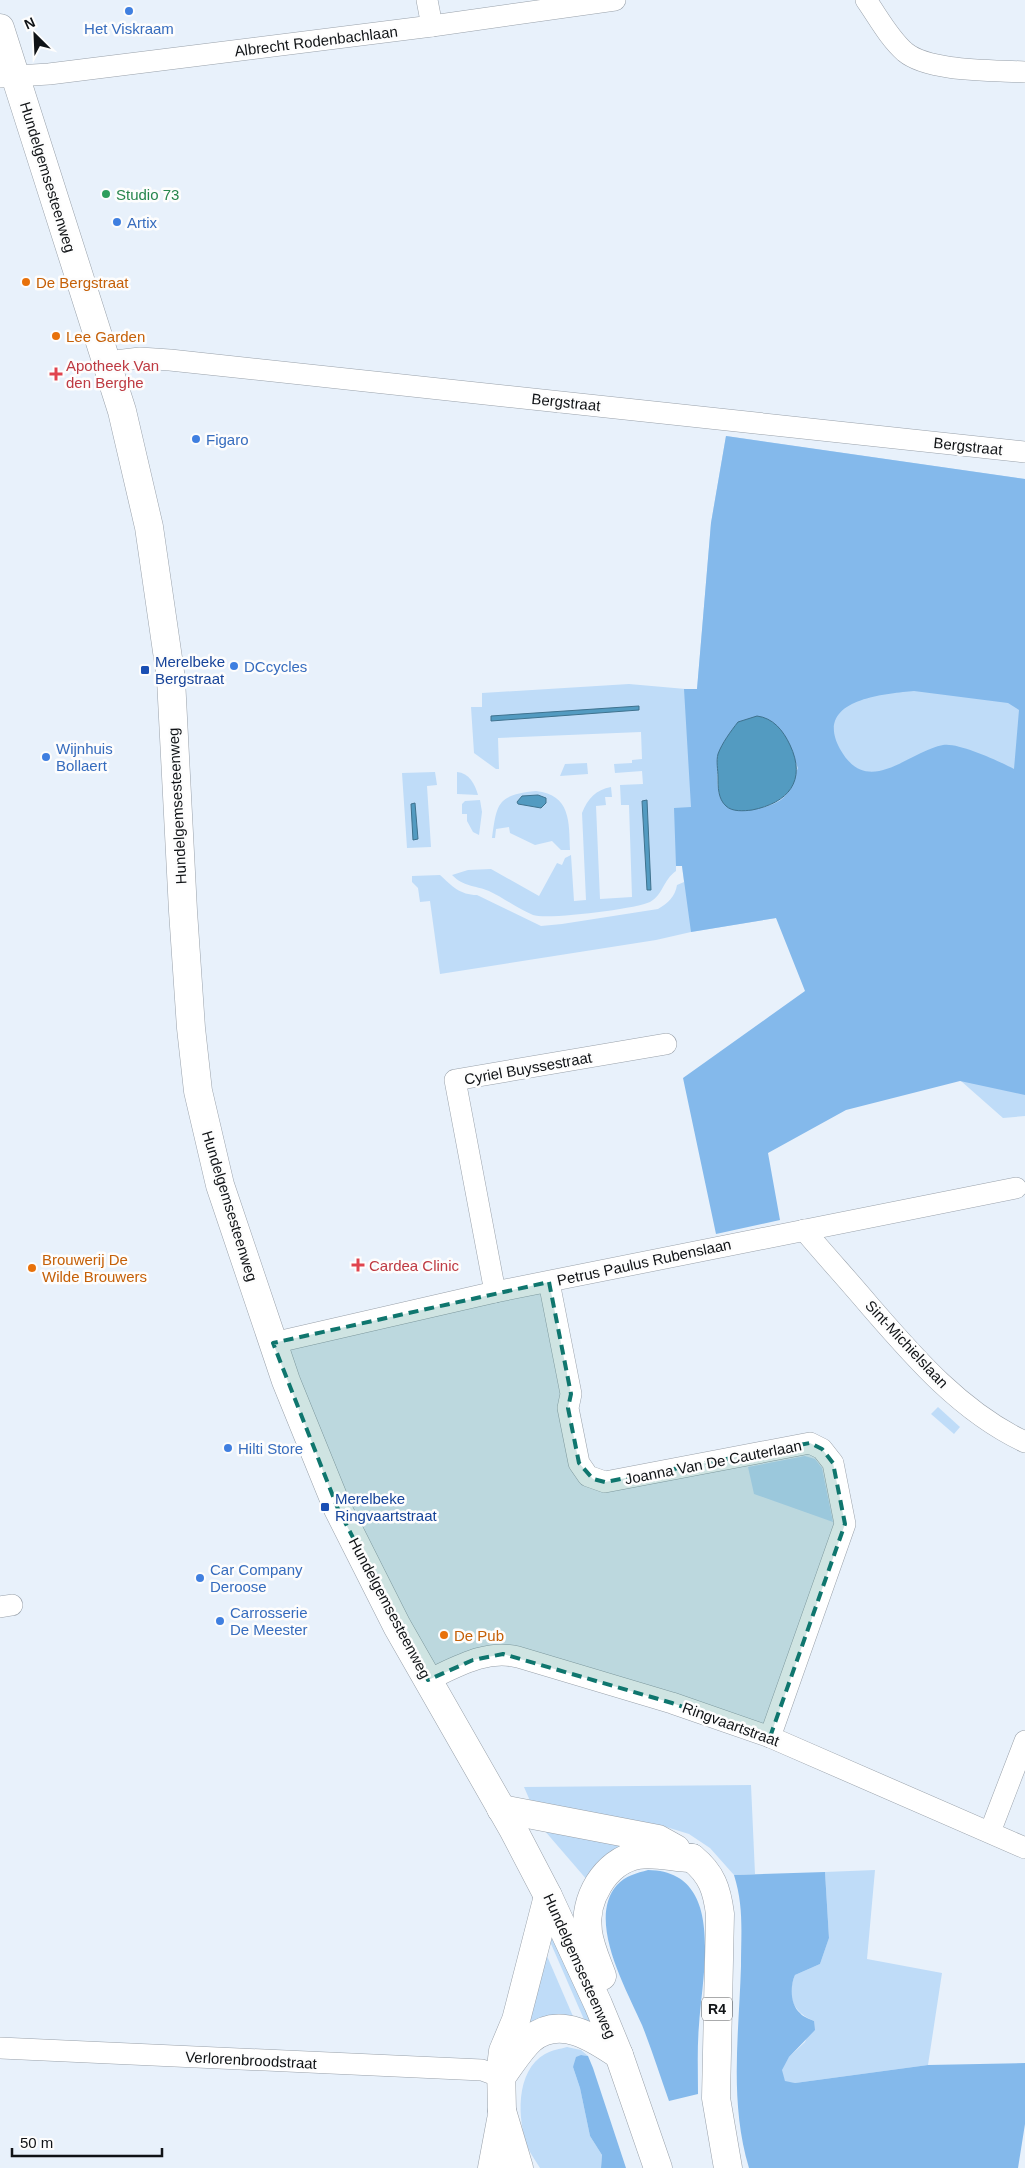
<svg xmlns="http://www.w3.org/2000/svg" width="1025" height="2168" font-family="Helvetica,sans-serif">
	<rect width="100%" height="100%" fill="#e8f1fb"/>
	<g fill="#bfdcf8">
		<path d="M 726,436 L 1025,479 L 1025,1116 L 1003,1118 L 776,918 L 691,932 L 656,940 L 440,974 L 430,901 L 420,902 L 418,888 L 412,882 L 412,876 L 440,875 C 452,886 460,895 477,895 L 541,926 L 562,924 L 658,909 C 668,903 675,897 677,885 L 684,882 L 682,866 L 676,866 L 676,871 C 663,880 663,895 650,902 C 636,909 547,920 533,915 C 518,909 504,898 489,891 C 474,885 464,887 452,875 L 468,870 L 491,869 L 539,896 L 557,863 L 562,865 L 565,858 L 571,855 L 574,901 L 586,900 L 582,813 C 588,798 596,790 611,787 L 612,797 L 605,797 L 606,805 L 596,806 L 600,899 L 632,897 L 629,805 L 621,805 L 620,785 L 643,784 L 642,771 L 615,773 L 614,764 L 632,763 L 632,760 L 642,759 L 641,732 L 498,738 L 499,769 L 496,769 L 474,753 L 471,707 L 482,707 L 482,693 L 629,684 L 697,690 L 711,523 Z"/>
		<path d="M 587,763 L 588,774 L 560,776 L 565,764 Z"/>
		<path d="M 435,772 L 437,785 L 427,786 L 431,847 L 407,848 L 402,773 Z"/>
		<path d="M 457,772 C 469,773 475,784 478,795 L 457,794 Z"/>
		<path d="M 536,791 C 571,795 569,822 570,850 L 561,850 L 552,841 L 535,845 L 510,833 L 509,827 L 496,829 L 495,838 L 492,838 C 497,803 497,795 536,791 Z"/>
		<path d="M 480,800 L 482,812 L 479,835 L 473,832 L 467,821 L 467,814 L 462,814 L 462,804 L 465,801 Z"/>
		<path d="M 938,1407 L 960,1427 L 954,1434 L 931,1414 Z"/>
		<path d="M 805,1456 L 815,1459 L 822,1468 L 833,1522 L 754,1494 L 748,1467 Z"/>
		<path d="M 751,1785 L 755,1874 L 734,1875 L 710,1848 L 689,1834 L 663,1826 L 531,1803 L 524,1787 Z"/>
		<path d="M 538,1823 L 639,1842 L 588,1881 Z"/>
		<path d="M 875,1870 L 867,1959 L 942,1973 L 928,2065 L 795,2083 L 785,2082 L 781,2070 L 789,2057 L 805,2042 L 814,2021 C 793,2012 786,1997 795,1975 L 820,1964 L 829,1938 L 825,1872 Z"/>
		<path d="M 551,1929 L 594,2026 L 586,2024 L 548,1937 Z"/>
		<path d="M 544,1949 L 575,2021 L 526,2032 Z"/>
		<path d="M 567,2047 L 581,2050 L 588,2056 L 581,2055 L 573,2067 L 580,2088 L 590,2136 L 602,2155 L 601,2168 L 540,2168 C 536,2161 531,2155 528,2148 C 517,2120 515,2071 545,2054 C 552,2050 560,2049 567,2047 Z"/>
	</g>
	<g fill="#84b9eb" fill-rule="evenodd">
		<path d="M 726,436 L 1025,479 L 1025,1095 L 960,1081 L 846,1110 L 768,1153 L 780,1220 L 716,1234 L 683,1078 L 805,991 L 776,918 L 691,932 L 682,866 L 676,866 L 674,808 L 691,807 L 684,689 L 697,689 L 711,523 ZM 914,691 L 1008,703 L 1019,710 L 1014,769 C 1001,762 958,742 943,745 C 907,752 868,799 840,749 C 813,700 882,694 914,691 ZM 786,738 L 798,768 C 794,777 791,789 785,796 C 775,809 731,817 722,801 C 715,789 718,770 717,756 Z"/>
		<path d="M 648,1870 C 727,1871 702,1974 699,2025 C 697,2048 698,2071 698,2094 L 669,2101 C 660,2076 652,2050 642,2025 C 627,1990 586,1920 617,1885 C 625,1876 637,1873 648,1870 Z"/>
		<path d="M 825,1872 L 829,1938 L 820,1964 L 795,1975 C 790,1986 790,2004 800,2013 C 803,2017 810,2019 814,2021 L 815,2030 L 789,2057 L 782,2070 L 785,2081 L 795,2083 L 928,2065 L 1025,2063 L 1025,2124 L 1018,2168 L 749,2168 C 729,2101 739,2034 741,1966 C 741,1932 744,1907 734,1875 Z"/>
		<path d="M 581,2055 L 588,2056 L 593,2068 L 626,2168 L 601,2168 L 602,2155 L 590,2136 L 580,2088 L 573,2067 L 576,2057 Z"/>
	</g>
	<g fill="#539bc1" stroke="#3f728e">
		<path d="M 639,706 L 639,710 L 491,721 L 491,716 Z"/>
		<path d="M 757,716 C 773,718 783,730 790,745 C 807,781 788,803 752,810 C 744,811 732,812 726,806 C 718,799 718,787 718,777 C 718,770 716,761 718,754 C 722,743 731,731 738,722 Z"/>
		<path d="M 538,795 L 546,798 L 546,803 L 541,808 L 518,804 L 517,802 L 522,796 Z"/>
		<path d="M 647,800 L 651,890 L 647,890 L 642,801 Z"/>
		<path d="M 415,803 L 418,839 L 413,840 L 411,804 Z"/>
	</g>
	<g fill="none" stroke-linecap="round" stroke-linejoin="round">
		<defs>
			<g id="street">
				<path d="M 427,0 L 432,26"/>
				<path d="M 866,0 C 878,17 889,38 905,52 C 929,72 994,70 1025,72"/>
				<path d="M 0,77 L 49,74 L 432,26 L 615,0"/>
				<path d="M 107,362 L 140,358 L 170,360 L 1025,452"/>
				<path d="M 804,1230 C 825,1255 847,1279 869,1305 C 914,1357 961,1412 1025,1442"/>
				<path d="M 549,1282 L 571,1394 L 568,1408 L 579,1463 L 588,1476 L 605,1482 L 810,1443 L 822,1449 L 833,1463 L 845,1524 L 770,1737"/>
				<path d="M 495,1292 L 455,1080 L 666,1044"/>
				<path d="M 273,1343 L 495,1292 L 1016,1188"/>
				<path d="M 0,1607 L 12,1605"/>
				<path d="M 428,1680 C 457,1667 486,1649 518,1657 L 672,1703 L 770,1737 L 1025,1848"/>
				<path d="M 990,1832 L 1025,1741"/>
				<path d="M 0,2048 L 482,2070 L 501,2077"/>
			</g>
			<g id="secondary">
				<path d="M 0,28 L 122,411 L 149,527 L 171,679 L 183,911 L 191,1028 L 198,1091 L 220,1185 L 286,1381 L 338,1509 L 397,1626 L 513,1829 L 548,1896 L 598,2004 L 619,2055 L 658,2168"/>
				<path d="M 501,1809 L 658,1839 L 676,1849"/>
				<path d="M 602,1976 C 597,1962 590,1947 588,1932 C 583,1900 605,1861 638,1855 C 655,1852 675,1858 692,1858"/>
				<path d="M 505,2072 C 513,2061 521,2048 531,2039 C 560,2015 594,2038 619,2055"/>
				<path d="M 502,2111 L 501,2067 L 503,2051 L 516,2020 L 548,1896"/>
			</g>
			<g id="highway">
				<path d="M 692,1858 C 712,1874 717,1890 720,1914 L 716,2098 L 728,2168"/>
				<path d="M 502,2111 L 519,2168"/>
				<path d="M 492,2168 L 501,2120"/>
			</g>
		</defs>
		<use href="#street" stroke="#99a1aa" stroke-width="22"/>
		<use href="#secondary" stroke="#99a1aa" stroke-width="29"/>
		<use href="#highway" stroke="#99a1aa" stroke-width="29"/>
		<use href="#street" stroke="#fff" stroke-width="21"/>
		<use href="#secondary" stroke="#fff" stroke-width="28"/>
		<use href="#highway" stroke="#fff" stroke-width="28"/>
	</g>
	<path fill="#0f766e" fill-opacity="0.2" stroke="#0f766e" stroke-width="4" stroke-dasharray="10 6" stroke-linejoin="round" d="M 549,1282 L 571,1394 L 568,1408 L 579,1463 L 593,1479 L 605,1482 L 810,1443 L 822,1449 L 833,1463 L 845,1524 L 770,1737 L 672,1703 L 503,1654 L 473,1660 L 428,1680 L 338,1509 L 273,1343 Z"/>
	<g fill="#3f7fe0" stroke="#fdfdfd" stroke-width="2">
		<circle cx="129" cy="11" r="5"/>
		<circle cx="117" cy="222" r="5"/>
		<circle cx="196" cy="439" r="5"/>
		<circle cx="234" cy="666" r="5"/>
		<circle cx="46" cy="757" r="5"/>
		<circle cx="228" cy="1448" r="5"/>
		<circle cx="200" cy="1578" r="5"/>
		<circle cx="220" cy="1621" r="5"/>
	</g>
	<circle fill="#2e9e5b" stroke="#fdfdfd" stroke-width="2" cx="106" cy="194" r="5"/>
	<g fill="#e8710a" stroke="#fdfdfd" stroke-width="2">
		<circle cx="26" cy="282" r="5"/>
		<circle cx="56" cy="336" r="5"/>
		<circle cx="32" cy="1268" r="5"/>
		<circle cx="444" cy="1635" r="5"/>
	</g>
	<g fill="#e0444e" stroke="#fdfdfd" stroke-width="2">
		<path d="M53.5 366.5h5v5h5v5h-5v5h-5v-5h-5v-5h5z"/>
		<path d="M355.5 1257.5h5v5h5v5h-5v5h-5v-5h-5v-5h5z"/>
	</g>
	<g fill="#1a4fb4" stroke="#fdfdfd" stroke-width="2">
		<rect x="140" y="665" width="10" height="10" rx="2.5"/>
		<rect x="320" y="1502" width="10" height="10" rx="2.5"/>
	</g>
	<g text-anchor="middle" dominant-baseline="central" stroke-width="5" stroke-linejoin="round" paint-order="stroke">
		<rect fill="#fdfdfd" stroke="#57595b" stroke-width="1" x="702" y="1997.5" width="30" height="23" rx="4"/>
		<g font-size="14" font-weight="bold" fill="#101316">
			<text x="717" y="2009">R4</text>
		</g>
		<g font-size="15" fill="#366cbe" stroke="#fdfdfd" text-anchor="start">
			<text x="129" y="28" text-anchor="middle">Het Viskraam</text>
			<text x="127" y="222">Artix</text>
			<text x="206" y="439">Figaro</text>
			<text x="244" y="666">DCcycles</text>
			<text x="56" y="748">Wijnhuis<tspan x="56" dy="17">Bollaert</tspan></text>
			<text x="238" y="1448">Hilti Store</text>
			<text x="210" y="1569">Car Company<tspan x="210" dy="17">Deroose</tspan></text>
			<text x="230" y="1612">Carrosserie<tspan x="230" dy="17">De Meester</tspan></text>
		</g>
		<g font-size="15" fill="#101316" stroke="#fdfdfd">
			<text transform="translate(316 41) rotate(-7)">Albrecht Rodenbachlaan</text>
			<text transform="translate(48 177) rotate(73)">Hundelgemsesteenweg</text>
			<text transform="translate(566 402) rotate(6)">Bergstraat</text>
			<text transform="translate(968 446) rotate(6)">Bergstraat</text>
			<text transform="translate(177 806) rotate(-93)">Hundelgemsesteenweg</text>
			<text transform="translate(528 1068) rotate(-10)">Cyriel Buyssestraat</text>
			<text transform="translate(230 1206) rotate(73)">Hundelgemsesteenweg</text>
			<text transform="translate(644 1262) rotate(-12)">Petrus Paulus Rubenslaan</text>
			<text transform="translate(907 1344) rotate(47)">Sint-Michielslaan</text>
			<text transform="translate(713 1462) rotate(-11)">Joanna Van De Cauterlaan</text>
			<text transform="translate(390 1608) rotate(62)">Hundelgemsesteenweg</text>
			<text transform="translate(731 1724) rotate(20)">Ringvaartstraat</text>
			<text transform="translate(580 1966) rotate(66)">Hundelgemsesteenweg</text>
			<text transform="translate(251 2060) rotate(3)">Verlorenbroodstraat</text>
		</g>
		<g font-size="15" fill="#27864d" stroke="#fdfdfd" text-anchor="start">
			<text x="116" y="194">Studio 73</text>
		</g>
		<g font-size="15" fill="#c56008" stroke="#fdfdfd" text-anchor="start">
			<text x="36" y="282">De Bergstraat</text>
			<text x="66" y="336">Lee Garden</text>
			<text x="42" y="1259">Brouwerij De<tspan x="42" dy="17">Wilde Brouwers</tspan></text>
			<text x="454" y="1635">De Pub</text>
		</g>
		<g font-size="15" fill="#be3a42" stroke="#fdfdfd" text-anchor="start">
			<text x="66" y="365">Apotheek Van<tspan x="66" dy="17">den Berghe</tspan></text>
			<text x="369" y="1265">Cardea Clinic</text>
		</g>
		<g font-size="15" fill="#164399" stroke="#fdfdfd" text-anchor="start">
			<text x="155" y="661">Merelbeke<tspan x="155" dy="17">Bergstraat</tspan></text>
			<text x="335" y="1498">Merelbeke<tspan x="335" dy="17">Ringvaartstraat</tspan></text>
		</g>
	</g>
	<g transform="translate(35 35) rotate(336)" stroke="#fdfdfd" stroke-width="4" paint-order="stroke">
	<path d="M0-4L9 19L0 12L-9 19Z" fill="#101316"/>
	<text y="-8" font-size="14" font-weight="bold" text-anchor="middle" fill="#101316">N</text>
	</g>
	<path d="M12 2148v8h150v-8" fill="none" stroke="#101316" stroke-width="2.5"/>
	<text x="20" y="2148" font-size="15" fill="#101316" stroke="#fdfdfd" stroke-width="4" paint-order="stroke">50 m</text>
</svg>
